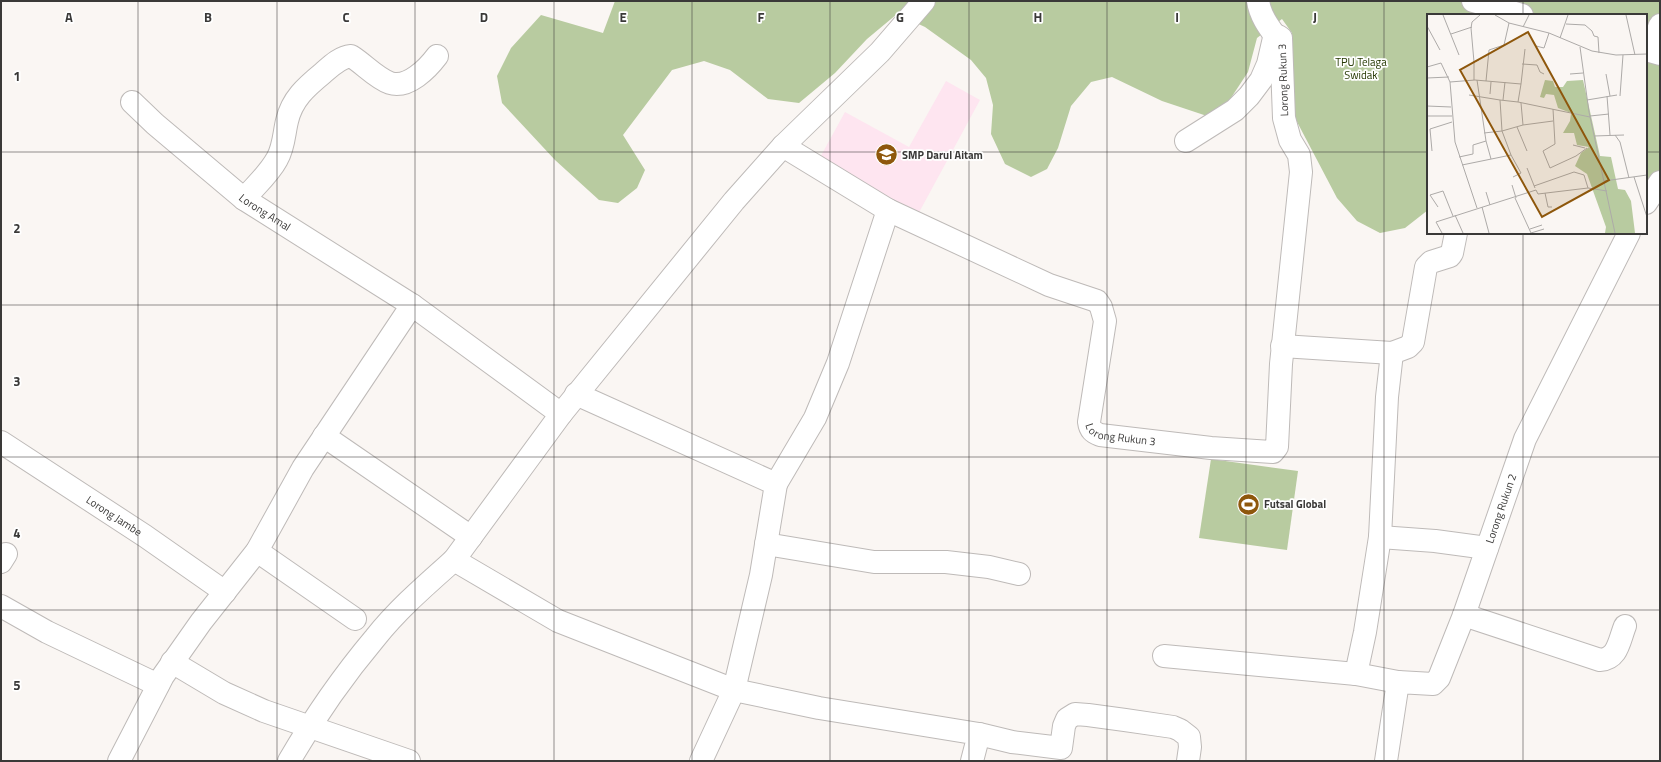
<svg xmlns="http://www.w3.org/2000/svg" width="1661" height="762" font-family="'Titillium Web',sans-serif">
	<rect width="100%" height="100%" fill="#faf6f3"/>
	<path fill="#fee5f0" d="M 946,81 L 980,100 L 916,218 L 817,163 L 845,112 L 909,147 Z"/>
	<g fill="#b8cba0">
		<path d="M 615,1 L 1660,1 L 1660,190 L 1646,189 L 1646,15 L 1428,15 L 1428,210 L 1405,228 L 1380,233 L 1357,221 L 1337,198 L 1295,118 L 1292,33 L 1282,19 L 1257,38 L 1248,72 L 1227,104 L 1207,116 L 1162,101 L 1112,77 L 1091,82 L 1071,106 L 1058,148 L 1047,169 L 1031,177 L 1005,164 L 991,134 L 993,105 L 986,78 L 971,60 L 925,27 L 897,14 L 867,39 L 835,73 L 799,103 L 768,99 L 730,70 L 704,61 L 672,70 L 623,135 L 645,170 L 637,188 L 618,203 L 599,200 L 555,160 L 502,103 L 497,76 L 511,48 L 541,15 L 603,33 Z"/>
		<path d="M 1211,459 L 1298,471 L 1287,550 L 1199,538 Z"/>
	</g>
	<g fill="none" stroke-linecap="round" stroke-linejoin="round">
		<defs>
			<g id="street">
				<path d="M 1258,1 C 1260,15 1268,26 1276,37"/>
				<path d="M 1650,51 L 1660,25"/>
				<path id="s1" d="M 132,102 L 155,124 L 244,199 L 412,305"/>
				<path id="s2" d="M 783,146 L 888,210 L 1049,285 L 1097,301 L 1101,307 L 1105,321 L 1089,422 C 1090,430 1093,432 1100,435 L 1211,448 L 1273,452 L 1277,447 L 1281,364 L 1301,172 L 1299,155 L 1290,140 L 1284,118 L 1281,38 L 1278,36 L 1274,38 L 1268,64 L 1261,80 L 1249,96 L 1235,110 L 1186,141"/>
				<path d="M 244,199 C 255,186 269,174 277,159 C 284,147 284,133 287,121 C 292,99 306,87 323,73 C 331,66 340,57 351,56 C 364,64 376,78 390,83 C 408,89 428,68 437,56"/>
				<path d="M 1646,203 L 1660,182"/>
				<path d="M 1282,346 L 1392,353"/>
				<path d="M 576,394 L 776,484 L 815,418 L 838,363 L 888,210"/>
				<path d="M 561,414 L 454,560 L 558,621 L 734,690 L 819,708 L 979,734 L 972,761"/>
				<path d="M 324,436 L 471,537"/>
				<path id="s3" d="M 1,442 L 145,536 L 225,592"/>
				<path d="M 1380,537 L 1435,541 L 1487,548"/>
				<path d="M 766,544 L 874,562 L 946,562 L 989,567 L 1019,574"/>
				<path d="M 257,551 L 355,619"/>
				<path d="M 1,562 L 6,554"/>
				<path d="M 1,606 L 47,632 L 158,685"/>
				<path d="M 1464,615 L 1600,660 C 1618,659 1619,641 1625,626"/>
				<path d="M 1164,656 L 1356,674 L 1398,682"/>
				<path d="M 172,662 L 224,693 L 264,711 L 409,761"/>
				<path d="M 1356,674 L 1365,632 L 1380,537 L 1387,397 L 1392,353 L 1408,347 L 1413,342 L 1426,267 L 1431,262 L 1450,256 L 1452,253 L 1456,233"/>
				<path d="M 979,734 L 1012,742 L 1061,748 L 1064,726 L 1067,719 L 1075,714 L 1088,715 L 1125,720 L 1173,727 L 1180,730 L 1189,737 L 1190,747 L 1188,761"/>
				<path d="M 119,761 L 163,676 L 201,622 L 257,551 L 303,468 L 412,305 L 561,414 L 734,201 L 783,146 L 880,52 L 924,1"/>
				<path d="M 289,761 C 314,718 343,676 375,638 C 398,609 426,585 454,560"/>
				<path d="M 701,761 L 734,690 L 761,575 L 776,484"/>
				<path id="s4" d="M 1386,761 L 1398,682 L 1433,684 L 1439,678 L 1464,615 L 1525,439 L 1629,233"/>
			</g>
			<g id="secondary">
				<path d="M 1473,1 L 1522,15"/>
				<path d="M 1646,50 L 1660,54"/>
			</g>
		</defs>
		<use href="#street" stroke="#bebab8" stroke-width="24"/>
		<use href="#secondary" stroke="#bebab8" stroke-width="24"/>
		<use href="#street" stroke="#fff" stroke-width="22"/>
		<use href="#secondary" stroke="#fff" stroke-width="22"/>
	</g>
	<path fill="none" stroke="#3a3938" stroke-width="1" stroke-opacity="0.55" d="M 138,1 L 138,761M 277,1 L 277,761M 415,1 L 415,761M 554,1 L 554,761M 692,1 L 692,761M 830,1 L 830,761M 969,1 L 969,761M 1107,1 L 1107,761M 1246,1 L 1246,761M 1384,1 L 1384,761M 1523,1 L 1523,15M 1,152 L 1428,152M 1646,152 L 1660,152M 1523,233 L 1523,761M 1,305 L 1660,305M 1,457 L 1660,457M 1,610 L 1660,610"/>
	<defs>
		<symbol id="school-disc" viewBox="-11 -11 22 22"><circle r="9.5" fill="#8e570c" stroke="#fff"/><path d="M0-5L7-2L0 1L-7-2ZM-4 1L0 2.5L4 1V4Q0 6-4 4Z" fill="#fff"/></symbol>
		<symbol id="stadium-disc" viewBox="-11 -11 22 22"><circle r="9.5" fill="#8e570c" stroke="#fff"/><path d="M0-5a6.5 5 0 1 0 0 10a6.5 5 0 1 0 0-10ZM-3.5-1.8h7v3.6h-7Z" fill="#fff"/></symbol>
	</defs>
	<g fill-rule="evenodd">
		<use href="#school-disc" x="874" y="142" width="25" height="25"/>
		<use href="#stadium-disc" x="1236" y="492" width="25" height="25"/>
	</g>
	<g text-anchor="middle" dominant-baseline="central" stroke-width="3.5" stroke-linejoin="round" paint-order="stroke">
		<g font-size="11" fill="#253802" stroke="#fff">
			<text x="1361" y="62">TPU Telaga<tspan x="1361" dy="13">Swidak</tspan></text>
		</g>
		<g font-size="11" fill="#3a3938" stroke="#fff">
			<text transform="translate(1283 80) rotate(-92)">Lorong Rukun 3</text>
			<text stroke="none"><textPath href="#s1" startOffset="173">Lorong Amal</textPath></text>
			<text stroke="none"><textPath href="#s2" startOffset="513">Lorong Rukun 3</textPath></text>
			<text stroke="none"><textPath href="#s4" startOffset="304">Lorong Rukun 2</textPath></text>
			<text stroke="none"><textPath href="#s3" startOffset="135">Lorong Jambe</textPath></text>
		</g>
		<g font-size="11" font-weight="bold" fill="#3a3938" stroke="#fff" text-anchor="start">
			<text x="902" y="155">SMP Darul Aitam</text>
			<text x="1264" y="504">Futsal Global</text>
		</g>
	</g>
	<g transform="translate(1427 14)">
		<rect width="220" height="220" fill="#faf6f3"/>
		<path d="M 118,66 L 126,67 L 128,73 L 136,73 L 140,67 L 156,66 L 173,142 L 184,143 L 191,175 L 198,176 L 204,187 L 208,219 L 178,219 L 179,213 L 160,160 L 148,152 L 154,139 L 162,133 L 150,131 L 147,119 L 136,119 L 143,107 L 144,99 L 131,94 L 127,81 L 119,80 L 117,84 L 113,83 Z" fill="#b8cba0"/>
		<path fill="none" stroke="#adaaa8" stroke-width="1" d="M 16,1 L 32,41M 68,1 L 82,9 L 122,19 L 165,37 L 189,41 L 220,40M 199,1 L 208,41M 139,10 L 158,11 L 165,17 L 167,22 L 171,23 L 172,39M 0,12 L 13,36M 96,13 L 102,1M 24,20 L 45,13M 133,24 L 141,1M 109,32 L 117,34 L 122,19M 153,33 L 162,98 L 188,219M 47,48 L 44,14 L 45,8 L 53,1M 95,50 L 110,51 L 113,58 L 117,60M 0,53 L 14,49 L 23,68M 143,60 L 156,59M 179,60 L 183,82M 0,64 L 22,63M 47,66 L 47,48 L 52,46M 59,67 L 62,36 L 77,31 L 82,9M 94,70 L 98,35M 63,80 L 64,68M 42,81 L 73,86M 180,82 L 183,121M 193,82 L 196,41M 76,86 L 78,68M 160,86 L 190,81M 94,89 L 96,111 L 126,107M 0,92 L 24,93M 126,95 L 128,130 L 116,137 L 123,154 L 149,142 L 160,134M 0,102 L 25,102M 163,102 L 182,100M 90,113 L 100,137M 57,119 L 75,117 L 96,111M 188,121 L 193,128 L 202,164M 167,122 L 197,121M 59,127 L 64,145M 146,131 L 158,134M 5,137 L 3,115 L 25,108M 84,141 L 94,159 L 86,163M 32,143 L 46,140 L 46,131 L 59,127 L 50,66M 35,151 L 84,141 L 75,117 L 73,86 L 91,88M 100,154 L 108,174M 207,163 L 220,203M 177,167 L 220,161M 85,171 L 89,184M 107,172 L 147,158 L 157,161 L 161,174M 59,178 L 63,191M 118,179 L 121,193 L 125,193M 88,184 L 104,219M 11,193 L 3,181 L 16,177 L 26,202M 55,193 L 62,219M 50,194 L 28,128 L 23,68 L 48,66 L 94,70 L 91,88 L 163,103M 28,201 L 36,219M 9,208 L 109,176 L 111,180 L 161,174 L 180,177M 9,208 L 15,219M 103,215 L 115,211M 104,219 L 117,215"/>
		<path fill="#8e570c" fill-opacity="0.15" stroke="#8e570c" stroke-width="2" d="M 101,18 L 182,166 L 115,203 L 33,56 Z"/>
		<rect width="220" height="220" fill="none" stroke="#3a3938" stroke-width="2"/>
	</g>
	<g font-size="13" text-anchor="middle" font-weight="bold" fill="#3a3938" stroke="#fff" stroke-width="3.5" stroke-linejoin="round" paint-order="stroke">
		<text x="69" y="22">A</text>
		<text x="208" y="22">B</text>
		<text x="346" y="22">C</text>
		<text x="484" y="22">D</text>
		<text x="623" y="22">E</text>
		<text x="761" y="22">F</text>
		<text x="900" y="22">G</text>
		<text x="1038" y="22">H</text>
		<text x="1177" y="22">I</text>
		<text x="1315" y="22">J</text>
		<text x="17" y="81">1</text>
		<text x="17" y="233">2</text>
		<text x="17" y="386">3</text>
		<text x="17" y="538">4</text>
		<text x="17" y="690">5</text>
	</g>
	<rect width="1661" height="762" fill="none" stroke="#3a3938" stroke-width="4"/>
</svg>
